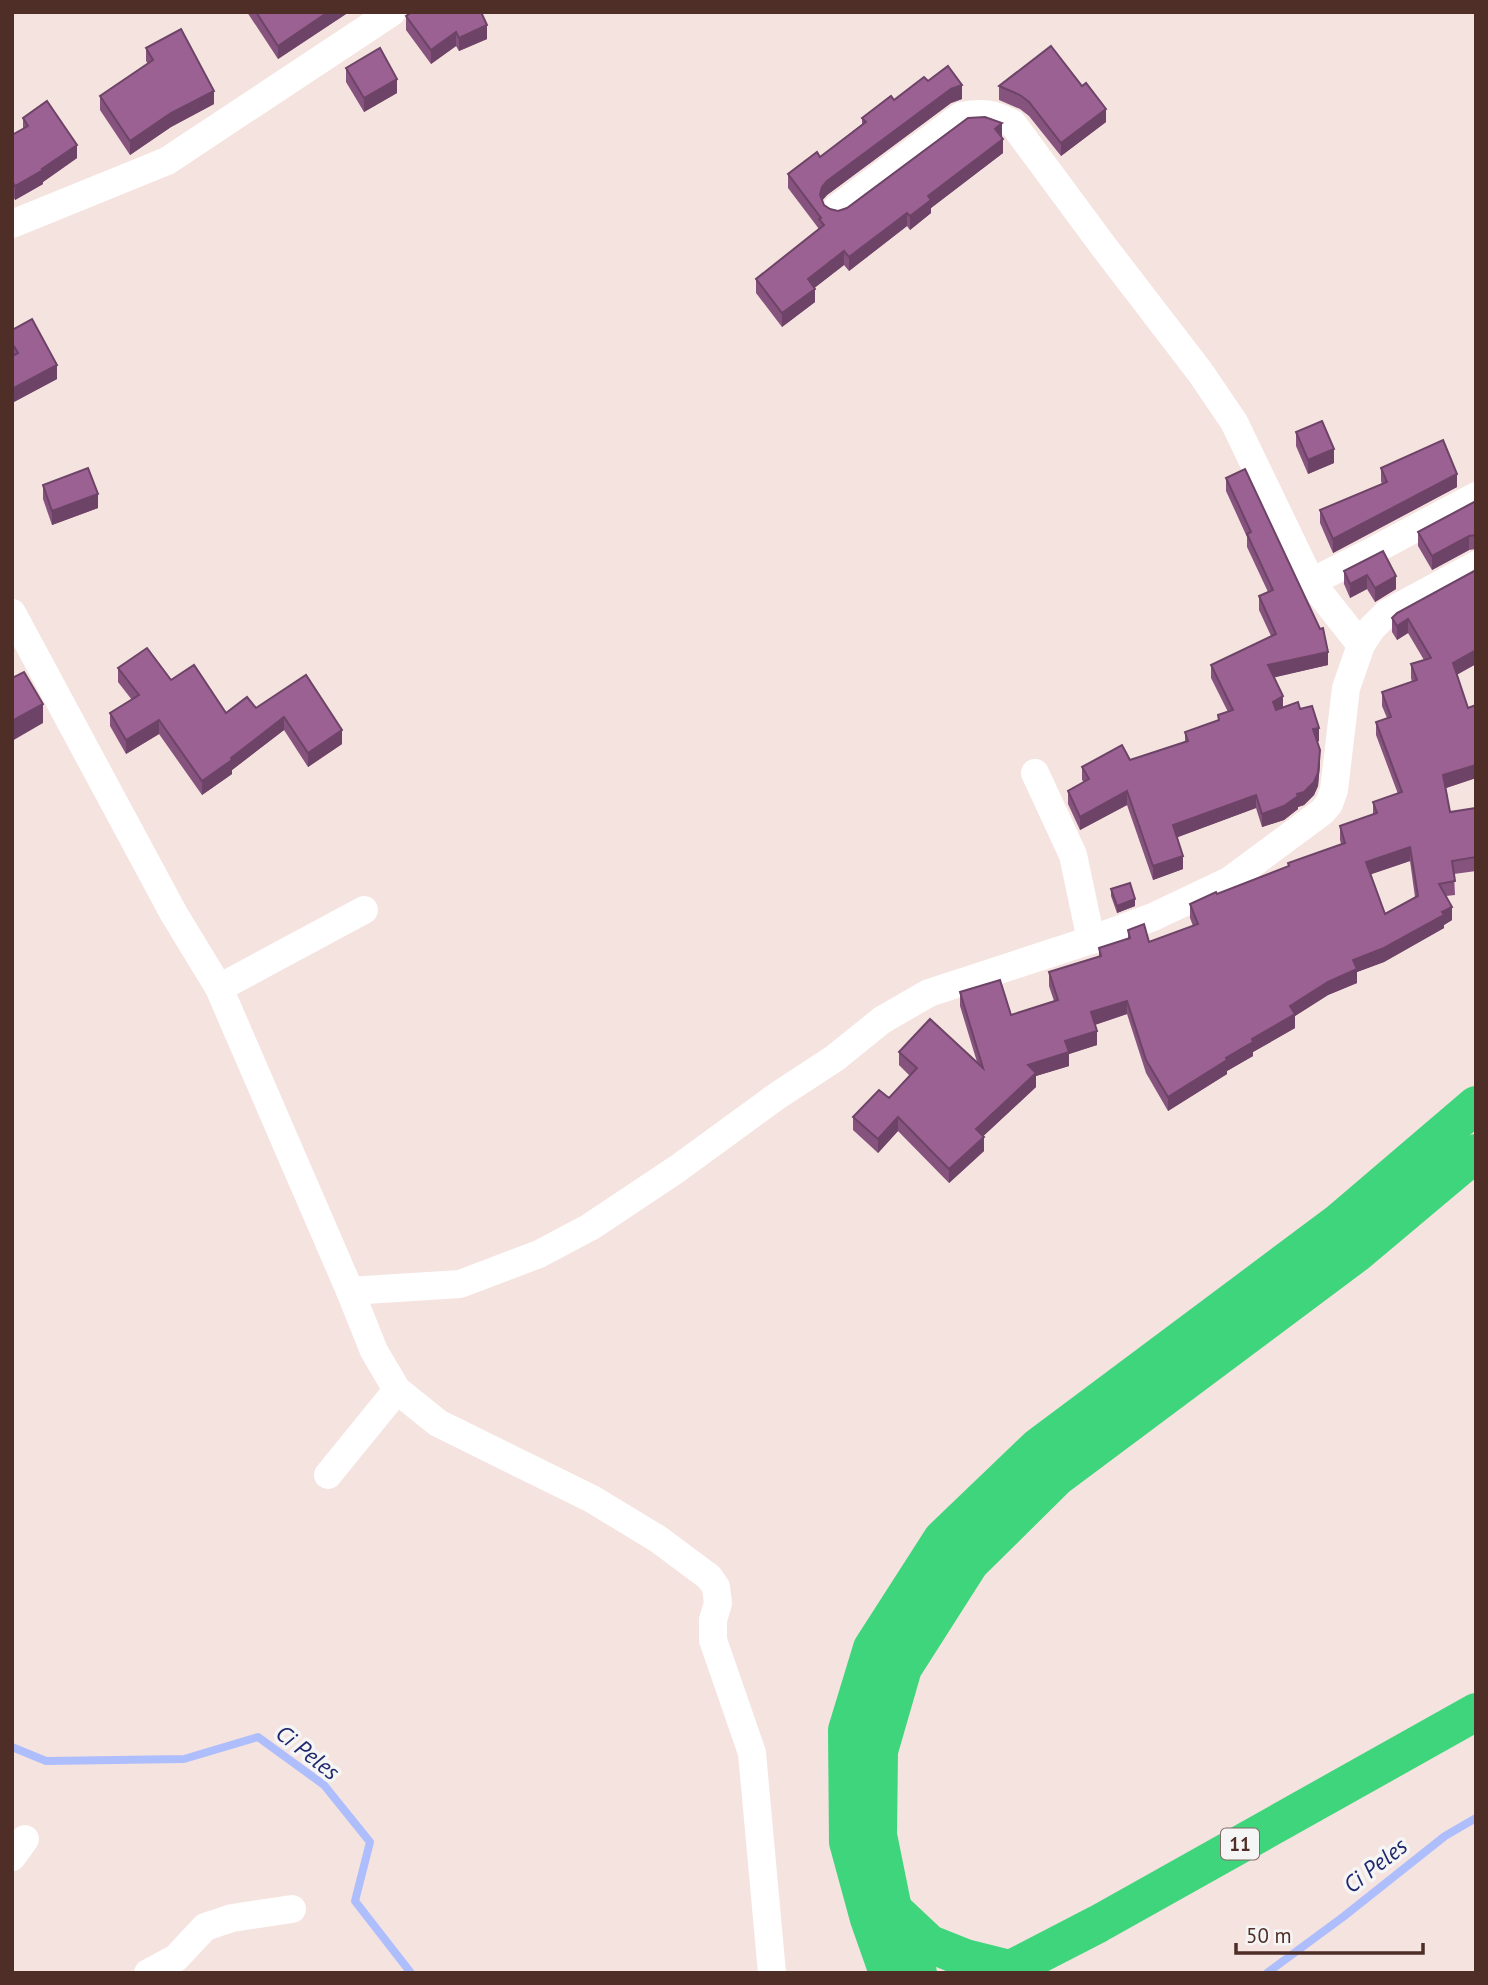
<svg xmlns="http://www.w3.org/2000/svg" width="1488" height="1985" font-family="'PT Sans',sans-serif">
	<rect width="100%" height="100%" fill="#f5e3df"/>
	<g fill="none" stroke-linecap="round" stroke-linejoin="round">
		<g stroke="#aebefc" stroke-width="8">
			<path d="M 12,1747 L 46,1761 L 184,1759 L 258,1737 L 324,1785 L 370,1842 L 355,1901 L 411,1973"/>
			<path d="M 1267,1973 L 1343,1917 L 1445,1836 L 1476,1818"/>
		</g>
		<g stroke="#fff" stroke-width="28">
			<path d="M 837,208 L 961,116 C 984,112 992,113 1013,124 L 1104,247 L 1200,372 L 1234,422 L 1311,582"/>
			<path d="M 12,224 L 167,161 L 392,12"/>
			<path d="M 12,613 L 174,914 L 219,988 L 350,1291 L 374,1351 L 397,1390 L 438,1423 L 592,1499 L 658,1539 L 709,1577 L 716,1587 L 718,1603 L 713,1620 L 713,1640 L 752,1753 L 772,1973"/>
			<path d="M 1361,645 L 1372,628 L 1387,613 L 1476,565"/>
			<path d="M 1035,773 L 1073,855 L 1091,940"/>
			<path d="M 219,988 L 364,910"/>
			<path d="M 350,1291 L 460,1284 L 539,1254 L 590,1227 L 677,1169 L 777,1096 L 835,1058 L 882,1020 L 929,993 L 1091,940 L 1153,917 L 1229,881 L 1322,812 L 1329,804 L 1334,790 L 1346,688 L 1361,645 L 1311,582 L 1369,553 L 1476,496"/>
			<path d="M 328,1475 L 397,1390"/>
			<path d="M 12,1857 L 25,1839"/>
			<path d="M 148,1973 L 176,1958 L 205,1927 L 232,1918 L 292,1909"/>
		</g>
		<g stroke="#3fd57c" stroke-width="38">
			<path d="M 897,1913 L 930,1944 L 965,1958 L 1009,1969"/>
			<path d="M 888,1973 L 869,1919 L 848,1842 L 847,1730 L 872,1648 L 942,1539 L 1038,1447 L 1339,1222 L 1476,1105"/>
			<path d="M 918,1973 L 893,1909 L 878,1835 L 879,1751 L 903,1668 L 970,1563 L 1057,1477 L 1357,1253 L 1476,1153"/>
			<path d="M 1003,1973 L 1098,1924 L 1476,1712"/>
		</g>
	</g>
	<g fill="#86537e" fill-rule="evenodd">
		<path d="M 247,12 L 349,12 L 278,59 Z"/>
		<path d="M 406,16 L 487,39 L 459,51 L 456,46 L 431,64 L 406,30 Z"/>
		<path d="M 146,48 L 214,104 L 171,127 L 130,155 L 100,110 L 100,96 L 148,64 L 146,61 Z"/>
		<path d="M 346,68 L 397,93 L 364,112 L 346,82 Z"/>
		<path d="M 928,81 L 962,99 L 951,103 L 827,195 L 822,200 L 824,205 L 830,209 L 838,211 L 847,208 L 1002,137 L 1003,153 L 931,208 L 931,213 L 910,230 L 907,226 L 849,271 L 844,265 L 814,288 L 815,302 L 782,327 L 756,293 L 756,279 L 819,229 L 788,188 L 788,174 L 820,157 L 862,124 L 862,118 Z"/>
		<path d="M 999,86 L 1106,122 L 1061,156 L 1029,116 L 1020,109 L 999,100 Z"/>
		<path d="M 23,118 L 77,158 L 43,182 L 43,184 L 15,200 L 12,194 L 12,135 L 23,129 Z"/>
		<path d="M 12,330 L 57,379 L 12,403 Z"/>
		<path d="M 1296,432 L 1334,463 L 1308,474 L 1296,446 Z"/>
		<path d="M 1381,468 L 1457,487 L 1333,553 L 1320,523 L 1320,510 L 1382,484 L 1381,481 Z"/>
		<path d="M 1226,478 L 1328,665 L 1274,677 L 1283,707 L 1300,709 L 1319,741 L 1317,742 L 1320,764 L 1318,786 L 1314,795 L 1304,805 L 1298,807 L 1298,809 L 1284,820 L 1262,827 L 1256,808 L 1177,837 L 1183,869 L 1153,880 L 1127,805 L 1080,830 L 1068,804 L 1068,791 L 1084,782 L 1082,780 L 1082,767 L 1130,760 L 1185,742 L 1185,732 L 1218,721 L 1218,715 L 1228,712 L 1211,678 L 1211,665 L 1271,636 L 1259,610 L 1259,596 L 1268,592 L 1247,547 L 1247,537 L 1226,491 Z"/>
		<path d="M 43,485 L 98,508 L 52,525 L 43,499 Z"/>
		<path d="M 1476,501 L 1476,549 L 1469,550 L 1432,570 L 1418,546 L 1418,532 Z"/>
		<path d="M 1383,551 L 1396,589 L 1375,602 L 1367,589 L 1350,598 L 1344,584 L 1344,571 Z"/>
		<path d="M 1476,570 L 1476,664 L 1456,675 L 1468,708 L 1476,705 L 1476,778 L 1446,788 L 1450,812 L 1476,808 L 1476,871 L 1454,874 L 1455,895 L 1446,896 L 1452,920 L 1444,925 L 1444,928 L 1384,962 L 1357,972 L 1357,983 L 1328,995 L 1295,1016 L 1295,1028 L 1253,1052 L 1253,1056 L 1227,1071 L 1227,1074 L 1168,1111 L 1146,1073 L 1127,1014 L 1095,1025 L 1097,1045 L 1069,1054 L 1069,1066 L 1036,1076 L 1036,1087 L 983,1136 L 984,1151 L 949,1183 L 898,1131 L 878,1153 L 853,1130 L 853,1117 L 889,1098 L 910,1076 L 899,1065 L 899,1052 L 977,1062 L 960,1006 L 960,992 L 1011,1015 L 1054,1001 L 1049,986 L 1049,972 L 1099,957 L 1099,948 L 1128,939 L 1128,930 L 1149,942 L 1193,926 L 1190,918 L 1190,904 L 1288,867 L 1288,863 L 1341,844 L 1340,840 L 1340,826 L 1373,814 L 1373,802 L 1398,794 L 1376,735 L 1376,722 L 1387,718 L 1382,706 L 1382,692 L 1412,682 L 1411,678 L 1411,664 L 1424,660 L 1408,633 L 1397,640 L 1392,632 L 1392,618 ZM 1410,861 L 1415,897 L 1385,914 L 1371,874 Z"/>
		<path d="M 118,668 L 171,680 L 226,713 L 256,708 L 306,675 L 342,744 L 308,767 L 284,730 L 232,770 L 232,774 L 202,795 L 159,734 L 126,754 L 110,726 L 110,713 L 132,700 L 118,682 Z"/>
		<path d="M 1111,889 L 1135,906 L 1117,913 L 1111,896 Z"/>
	</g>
	<g fill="#6d4467">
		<path d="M 328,12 L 349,12 L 278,59 L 278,46 Z"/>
		<path d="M 487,25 L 487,39 L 459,51 L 459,38 Z"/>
		<path d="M 456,32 L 456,46 L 431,64 L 431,50 Z"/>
		<path d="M 397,79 L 397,93 L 364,112 L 364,98 Z"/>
		<path d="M 962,85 L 962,99 L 951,103 L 827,195 L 822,201 L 820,195 L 822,187 L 827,181 L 951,89 Z"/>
		<path d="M 214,91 L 214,104 L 171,127 L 130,155 L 130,141 L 171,113 Z"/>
		<path d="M 1106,109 L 1106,122 L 1061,156 L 1061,143 Z"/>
		<path d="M 1002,123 L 1002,137 L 995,129 Z"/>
		<path d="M 1003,139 L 1003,153 L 931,208 L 931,213 L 910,230 L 910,216 L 928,196 Z"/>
		<path d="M 77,145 L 77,158 L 43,182 L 43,184 L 15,200 L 15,186 Z"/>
		<path d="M 907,213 L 907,226 L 849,271 L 849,257 Z"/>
		<path d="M 844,251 L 844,265 L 808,293 L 808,279 Z"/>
		<path d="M 815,289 L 815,302 L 782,327 L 782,313 Z"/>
		<path d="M 57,365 L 57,379 L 12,403 L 12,389 Z"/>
		<path d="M 1334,449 L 1334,463 L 1308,474 L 1308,460 Z"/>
		<path d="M 1457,474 L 1457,487 L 1333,553 L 1333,539 Z"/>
		<path d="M 98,494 L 98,508 L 52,525 L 52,511 Z"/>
		<path d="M 1469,536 L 1469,550 L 1432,570 L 1432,556 Z"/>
		<path d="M 1367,575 L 1367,589 L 1350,598 L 1350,584 Z"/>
		<path d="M 1396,576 L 1396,589 L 1375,602 L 1375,588 Z"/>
		<path d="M 1408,619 L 1408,633 L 1397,640 L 1397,626 Z"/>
		<path d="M 1476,650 L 1476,664 L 1453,677 L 1453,663 Z"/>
		<path d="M 1328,652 L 1328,665 L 1268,679 L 1268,665 Z"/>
		<path d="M 1283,696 L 1283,709 L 1273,716 L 1273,702 Z"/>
		<path d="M 43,704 L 43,723 L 12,741 L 12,721 Z"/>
		<path d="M 284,717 L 284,730 L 232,770 L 232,774 L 202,795 L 202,781 Z"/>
		<path d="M 159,720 L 159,734 L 126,754 L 126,740 Z"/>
		<path d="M 1319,728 L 1319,741 L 1313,743 L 1313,729 Z"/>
		<path d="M 342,730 L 342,744 L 308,767 L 308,753 Z"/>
		<path d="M 1320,750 L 1320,764 L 1318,786 L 1314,795 L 1304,805 L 1298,807 L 1298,809 L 1284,820 L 1262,827 L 1262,814 L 1297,794 Z"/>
		<path d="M 1476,765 L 1476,778 L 1443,789 L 1443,775 Z"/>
		<path d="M 1127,791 L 1127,805 L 1080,830 L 1080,817 Z"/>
		<path d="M 1256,795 L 1256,808 L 1173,839 L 1173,825 Z"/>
		<path d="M 1410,847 L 1410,861 L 1366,876 L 1366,862 Z"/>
		<path d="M 1183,856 L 1183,869 L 1153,880 L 1153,866 Z"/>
		<path d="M 1135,899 L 1135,906 L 1117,913 L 1117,906 Z"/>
		<path d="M 1452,907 L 1452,920 L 1444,925 L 1444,928 L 1384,962 L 1357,972 L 1357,983 L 1328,995 L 1295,1016 L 1295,1028 L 1253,1052 L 1253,1056 L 1227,1071 L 1227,1074 L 1168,1111 L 1168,1097 L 1252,1039 L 1290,1006 L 1353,960 Z"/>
		<path d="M 1127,1001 L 1127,1014 L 1091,1026 L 1091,1012 Z"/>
		<path d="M 1097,1031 L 1097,1045 L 1069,1054 L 1069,1066 L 1036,1076 L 1036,1087 L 976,1143 L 976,1129 L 1028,1065 L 1065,1041 Z"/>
		<path d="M 898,1117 L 898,1131 L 878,1153 L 878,1139 Z"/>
		<path d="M 984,1137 L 984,1151 L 949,1183 L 949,1169 Z"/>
	</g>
	<g fill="#9c6193" stroke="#6d4467" stroke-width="2" fill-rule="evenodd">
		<path d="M 256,12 L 328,12 L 278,46 Z"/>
		<path d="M 412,12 L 481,12 L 487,25 L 459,38 L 456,32 L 431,50 L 406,16 Z"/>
		<path d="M 181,29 L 214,91 L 171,113 L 130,141 L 100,96 L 153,60 L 146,48 Z"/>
		<path d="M 1051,46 L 1082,86 L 1086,83 L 1106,109 L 1061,143 L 1029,102 L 1020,95 L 999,86 Z"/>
		<path d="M 380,48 L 397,79 L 364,98 L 346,68 Z"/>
		<path d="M 948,66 L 962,85 L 951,89 L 827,181 L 822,187 L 820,195 L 824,205 L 830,209 L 838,211 L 847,208 L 968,118 L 985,117 L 1002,123 L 995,129 L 1003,139 L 928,196 L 931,200 L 910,216 L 907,213 L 849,257 L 844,251 L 808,279 L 815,289 L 782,313 L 756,279 L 824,225 L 819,219 L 821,218 L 788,174 L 817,152 L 820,157 L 866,122 L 862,118 L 891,96 L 894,100 L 924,77 L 928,81 Z"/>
		<path d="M 47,101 L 77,145 L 42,169 L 43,170 L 15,186 L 12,181 L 12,135 L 28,126 L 23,118 Z"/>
		<path d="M 32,319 L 57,365 L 12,389 L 12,356 L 18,353 L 12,343 L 12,330 Z"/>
		<path d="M 1322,421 L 1334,449 L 1308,460 L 1296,432 Z"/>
		<path d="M 1443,440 L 1457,474 L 1333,539 L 1320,510 L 1387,482 L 1381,468 Z"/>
		<path d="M 88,468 L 98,494 L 52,511 L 43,485 Z"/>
		<path d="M 1245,469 L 1320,629 L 1323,628 L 1328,652 L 1268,665 L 1283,696 L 1273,702 L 1276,710 L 1298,702 L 1300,709 L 1312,706 L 1319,728 L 1313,729 L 1320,750 L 1318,773 L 1314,782 L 1304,792 L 1297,794 L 1298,796 L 1284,806 L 1262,814 L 1256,795 L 1173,825 L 1183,856 L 1153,866 L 1127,791 L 1080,817 L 1068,791 L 1089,779 L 1082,767 L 1122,745 L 1130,760 L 1188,741 L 1185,732 L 1219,720 L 1218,715 L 1233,710 L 1211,665 L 1276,634 L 1259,596 L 1273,590 L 1247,534 L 1251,532 L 1226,478 Z"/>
		<path d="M 1476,501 L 1476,535 L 1469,536 L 1432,556 L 1418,532 Z"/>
		<path d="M 1383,551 L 1396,576 L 1375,588 L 1367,575 L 1350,584 L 1344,571 Z"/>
		<path d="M 1476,570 L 1476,650 L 1453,663 L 1468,708 L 1476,705 L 1476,765 L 1443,775 L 1450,812 L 1476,808 L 1476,857 L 1452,861 L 1455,881 L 1439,884 L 1452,907 L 1442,912 L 1444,915 L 1384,948 L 1353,960 L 1357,969 L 1328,982 L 1290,1006 L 1295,1014 L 1252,1039 L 1253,1042 L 1226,1058 L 1227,1060 L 1168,1097 L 1146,1060 L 1127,1001 L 1091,1012 L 1097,1031 L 1065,1041 L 1069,1052 L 1028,1065 L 1036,1073 L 976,1129 L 984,1137 L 949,1169 L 898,1117 L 878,1139 L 853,1117 L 879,1090 L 889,1098 L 917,1068 L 899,1052 L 930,1019 L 983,1068 L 960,992 L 1000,980 L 1011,1015 L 1058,1000 L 1049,972 L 1101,956 L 1099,948 L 1130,938 L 1128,930 L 1144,924 L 1149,942 L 1198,924 L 1190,904 L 1216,892 L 1217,894 L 1289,866 L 1288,863 L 1345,843 L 1340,826 L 1377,813 L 1373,802 L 1402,792 L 1376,722 L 1391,717 L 1382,692 L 1417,680 L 1411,664 L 1431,658 L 1408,619 L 1397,626 L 1392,618 L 1397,613 ZM 1410,847 L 1418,896 L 1385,914 L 1366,862 Z"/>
		<path d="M 147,648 L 171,680 L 194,665 L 226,713 L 247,697 L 256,708 L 306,675 L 342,730 L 308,753 L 284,717 L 231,758 L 232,760 L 202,781 L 159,720 L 126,740 L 110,713 L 139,695 L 118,668 Z"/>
		<path d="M 24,672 L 43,704 L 12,721 L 12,678 Z"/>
		<path d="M 1130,883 L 1135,899 L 1117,906 L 1111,889 Z"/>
	</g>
	<g text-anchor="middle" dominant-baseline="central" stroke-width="7" stroke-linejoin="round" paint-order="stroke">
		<rect fill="#f5f5f5" stroke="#816a65" stroke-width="2" x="1221" y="1828.5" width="38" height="31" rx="5"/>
		<g font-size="19" font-weight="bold" fill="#4f2e27">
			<text x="1240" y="1844">11</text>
		</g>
		<g font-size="23" font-style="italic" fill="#20276d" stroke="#f5f5f5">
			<text transform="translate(308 1752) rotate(38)">Ci Peles</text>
			<text transform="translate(1375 1865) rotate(-38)">Ci Peles</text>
		</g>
	</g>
	<rect width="1488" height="1985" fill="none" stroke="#4f2e27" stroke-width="28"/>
	<path d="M1236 1943v10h187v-10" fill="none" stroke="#4f2e27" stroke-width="3.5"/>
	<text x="1246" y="1943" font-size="21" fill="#4f2e27" stroke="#f5f5f5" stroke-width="5" paint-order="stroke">50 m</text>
</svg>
